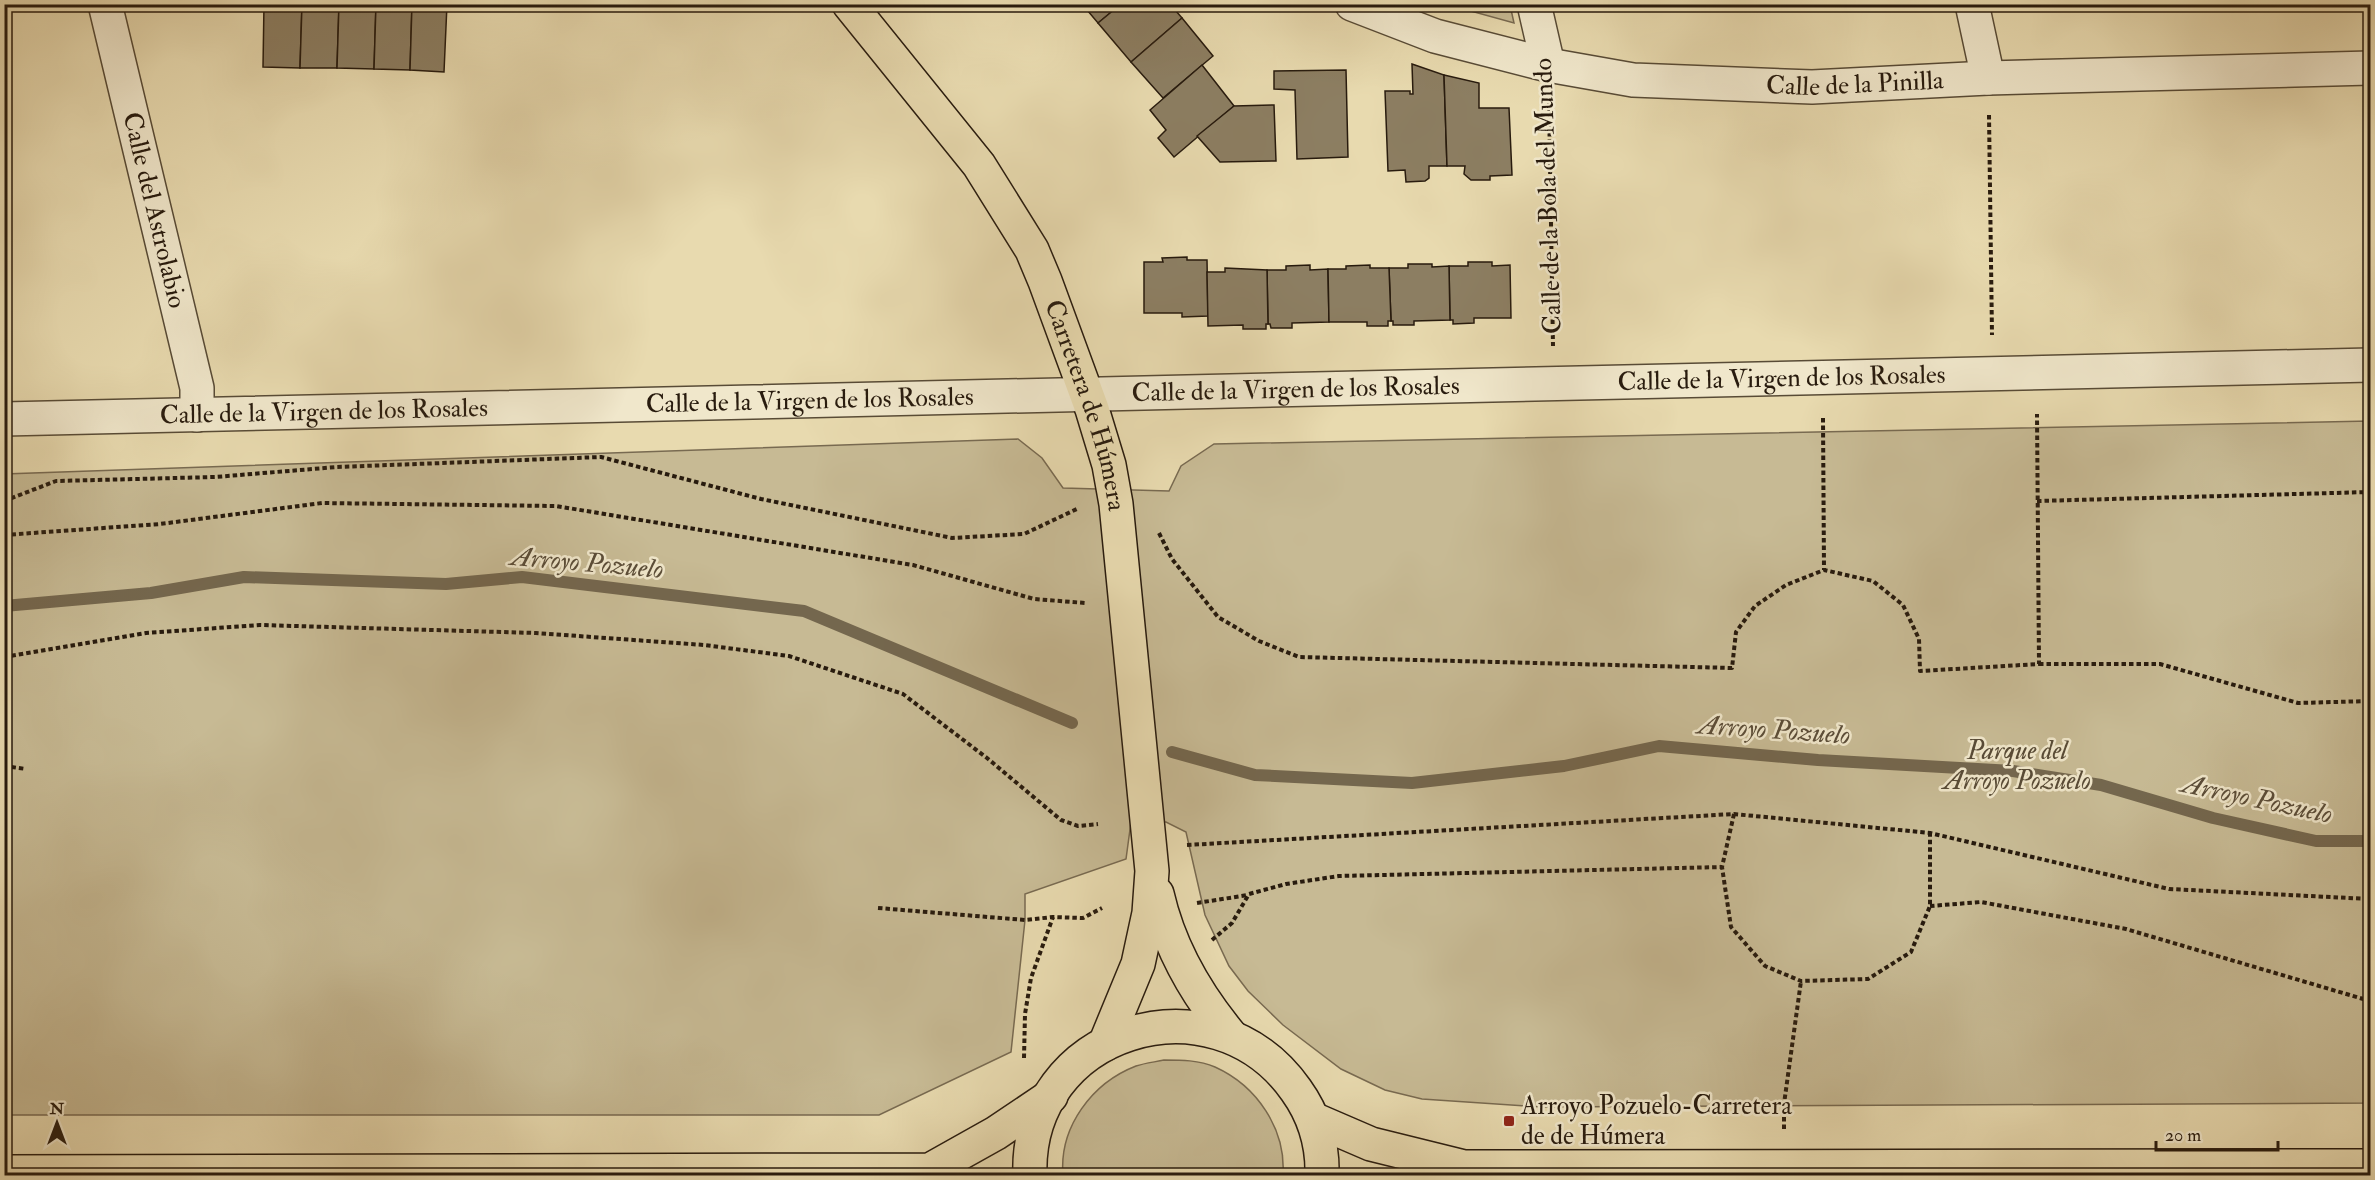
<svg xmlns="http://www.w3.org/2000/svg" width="2375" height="1180" font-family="'IM FELL Double Pica',serif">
	<rect width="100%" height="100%" fill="#e8daaf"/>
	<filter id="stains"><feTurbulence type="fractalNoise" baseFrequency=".00333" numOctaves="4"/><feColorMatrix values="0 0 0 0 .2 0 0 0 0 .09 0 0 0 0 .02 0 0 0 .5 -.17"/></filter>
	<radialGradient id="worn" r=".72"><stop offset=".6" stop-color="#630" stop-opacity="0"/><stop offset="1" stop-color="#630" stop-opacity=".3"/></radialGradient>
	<g fill="#c7ba94" stroke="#786a51" stroke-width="1.5">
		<path d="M 1449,5 L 1510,5 L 1514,23 Z"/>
		<path d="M 2370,421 L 2370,1103 L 1541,1107 L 1422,1099 L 1385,1090 L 1341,1069 L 1283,1025 L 1248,991 L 1229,966 L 1205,915 L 1186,832 L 1166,822 L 1131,822 L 1126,859 L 1025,894 L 1025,920 L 1011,1052 L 879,1115 L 5,1115 L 4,474 L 1018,439 L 1042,458 L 1063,488 L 1169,491 L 1181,466 L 1214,444 Z"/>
		<path d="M 1164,1060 C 1181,1060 1199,1060 1215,1067 C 1257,1086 1286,1129 1283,1175 L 1063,1175 C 1059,1127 1092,1083 1136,1066 C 1145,1063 1155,1062 1164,1060 Z"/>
	</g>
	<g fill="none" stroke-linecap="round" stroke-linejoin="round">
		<g stroke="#74674e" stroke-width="12">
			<path d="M 4,606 L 151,593 L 244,577 L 446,584 L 522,577 L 804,611 L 1072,723"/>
			<path d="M 1172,752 L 1255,775 L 1412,783 L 1564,766 L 1659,746 L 1818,760 L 2013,771 L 2101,785 L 2213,818 L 2316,841 L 2370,841"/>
		</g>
	</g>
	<g fill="#8c7e62" stroke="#281b0e" stroke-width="1.5">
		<path d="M 264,4 L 302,4 L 300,68 L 263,67 Z"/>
		<path d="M 302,4 L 339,4 L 337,68 L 300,68 Z"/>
		<path d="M 339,4 L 376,4 L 374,69 L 337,68 Z"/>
		<path d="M 376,4 L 412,4 L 410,70 L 374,69 Z"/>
		<path d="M 412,4 L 447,4 L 444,72 L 410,70 Z"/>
		<path d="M 1082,4 L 1121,4 L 1098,23 Z"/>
		<path d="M 1121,4 L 1170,4 L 1182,18 L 1131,62 L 1098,23 Z"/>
		<path d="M 1182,18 L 1213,56 L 1163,98 L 1131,62 Z"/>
		<path d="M 1412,64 L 1444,75 L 1447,166 L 1429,166 L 1429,178 L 1425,181 L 1406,182 L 1405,170 L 1388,171 L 1385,91 L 1410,91 L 1410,94 L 1413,94 Z"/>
		<path d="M 1202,65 L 1234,106 L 1174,157 L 1158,138 L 1166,130 L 1150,110 Z"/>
		<path d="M 1346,70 L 1348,157 L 1297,159 L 1295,90 L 1274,89 L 1274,71 Z"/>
		<path d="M 1444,75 L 1479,83 L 1479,108 L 1509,108 L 1512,175 L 1490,176 L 1490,180 L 1471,180 L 1464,174 L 1465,166 L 1447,166 Z"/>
		<path d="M 1274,105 L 1276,161 L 1220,162 L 1197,136 L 1234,106 Z"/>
		<path d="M 1187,257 L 1187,260 L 1207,260 L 1208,316 L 1182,317 L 1182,313 L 1144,313 L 1144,262 L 1163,262 L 1162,258 Z"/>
		<path d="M 1468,262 L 1492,262 L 1492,266 L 1510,265 L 1511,318 L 1474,318 L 1474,323 L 1453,324 L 1453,320 L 1450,320 L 1449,266 L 1468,266 Z"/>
		<path d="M 1408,264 L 1432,264 L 1432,267 L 1449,266 L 1450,320 L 1414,321 L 1414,325 L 1393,325 L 1393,321 L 1391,321 L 1389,268 L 1408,268 Z"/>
		<path d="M 1310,265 L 1310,270 L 1328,269 L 1329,322 L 1292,323 L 1292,328 L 1271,328 L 1270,324 L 1268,324 L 1267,270 L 1286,270 L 1286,266 Z"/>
		<path d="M 1370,265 L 1370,268 L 1389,268 L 1391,321 L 1388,321 L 1388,326 L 1367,326 L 1367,322 L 1329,322 L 1328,269 L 1346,269 L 1346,266 Z"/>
		<path d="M 1225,268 L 1267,270 L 1268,324 L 1266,324 L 1266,329 L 1243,329 L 1243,325 L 1208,326 L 1207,272 L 1225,272 Z"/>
	</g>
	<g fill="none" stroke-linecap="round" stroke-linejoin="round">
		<defs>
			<g id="minor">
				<path id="s1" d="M 105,4 L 197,388 L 197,415"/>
				<path id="s2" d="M 1352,4 L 1435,36 L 1548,65 L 1633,80 L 1812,87 L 1988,78 L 2370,68"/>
				<path d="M 1534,4 L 1548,65"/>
				<path d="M 1972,4 L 1988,78"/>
				<path id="s3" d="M 4,419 L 2370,365"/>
			</g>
			<g id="major">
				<path id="s4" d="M 849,4 L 979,165 L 1032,250 L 1045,281 L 1092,409 L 1109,465 L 1116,504 L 1152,871 L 1149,913 L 1138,964 L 1105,1044"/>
				<path d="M 1157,894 C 1169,947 1196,994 1231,1036"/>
				<path d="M 1313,1119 L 1371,1144 L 1464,1167 L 2370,1166"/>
				<path d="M 4,1172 L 930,1170 L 996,1133 L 1051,1096"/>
				<path d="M 1030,1176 C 1024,1031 1212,971 1296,1090 C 1314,1115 1323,1145 1322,1176"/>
			</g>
		</defs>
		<use href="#minor" stroke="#584b36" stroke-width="36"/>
		<use href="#major" stroke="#281b0e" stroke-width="36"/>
		<g stroke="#281b0e" stroke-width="4" stroke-dasharray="4.5 3" stroke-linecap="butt">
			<path d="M 1549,102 L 1553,346"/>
			<path d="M 1989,115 L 1992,335"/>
			<path d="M 1823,418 L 1824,570"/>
			<path d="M 4,501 L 56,481 L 215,477 L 337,467 L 601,457 L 761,499 L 952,538 L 1024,534 L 1079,508"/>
			<path d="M 2037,501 L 2370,492"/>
			<path d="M 1159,533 L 1172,559 L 1218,617 L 1259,641 L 1299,657 L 1732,668 L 1736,632 L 1755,606 L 1786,585 L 1824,570 L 1873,581 L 1903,605 L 1919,639 L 1920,671 L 2039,664 L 2037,414"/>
			<path d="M 4,535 L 160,524 L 322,503 L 556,506 L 913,565 L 1034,599 L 1085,603"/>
			<path d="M 4,657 L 146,633 L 260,625 L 536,633 L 704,645 L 789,656 L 903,694 L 987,758 L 1061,820 L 1078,826 L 1098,824"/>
			<path d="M 2039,664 L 2160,664 L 2298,703 L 2370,701"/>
			<path d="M 4,766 L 26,769"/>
			<path d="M 1734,814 L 1722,867 L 1731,927 L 1765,966 L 1801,981 L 1868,979 L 1911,952 L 1930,906 L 1930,833"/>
			<path d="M 1187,845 L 1734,814 L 1930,833 L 2169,889 L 2370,899"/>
			<path d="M 1197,903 L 1248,895"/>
			<path d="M 1930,906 L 1981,902 L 2126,929 L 2370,1001"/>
			<path d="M 878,908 L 1025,920 L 1053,917 L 1083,918 L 1102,908"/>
			<path d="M 1212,940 L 1232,923 L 1249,894 L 1286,884 L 1339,876 L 1722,867"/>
			<path d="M 1024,1058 L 1025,1014 L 1031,978 L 1053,917"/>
			<path d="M 1784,1129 L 1784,1104 L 1801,981"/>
		</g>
		<use href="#minor" stroke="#f0e7cb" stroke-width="33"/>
		<use href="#major" stroke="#e8daaf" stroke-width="33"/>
	</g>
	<rect fill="#8f2418" stroke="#f0e7cb" stroke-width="2" x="1503" y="1115" width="12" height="12" rx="3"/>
	<g text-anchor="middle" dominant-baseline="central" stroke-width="5" stroke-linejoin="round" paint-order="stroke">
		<g font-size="26" fill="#281b0e" stroke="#f0e7cb">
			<text stroke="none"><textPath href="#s2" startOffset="514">Calle de la Pinilla</textPath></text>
			<text transform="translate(1548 196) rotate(-92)">Calle de la Bola del Mundo</text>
			<text stroke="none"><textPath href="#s1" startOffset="212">Calle del Astrolabio</textPath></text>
			<text stroke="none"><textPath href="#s3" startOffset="1778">Calle de la Virgen de los Rosales</textPath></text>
			<text stroke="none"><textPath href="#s3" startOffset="1292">Calle de la Virgen de los Rosales</textPath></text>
			<text stroke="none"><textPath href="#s3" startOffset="806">Calle de la Virgen de los Rosales</textPath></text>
			<text stroke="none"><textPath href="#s4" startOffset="472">Carretera de Húmera</textPath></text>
			<text stroke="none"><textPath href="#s3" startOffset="320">Calle de la Virgen de los Rosales</textPath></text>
		</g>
		<g font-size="26" font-style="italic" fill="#584b36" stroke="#f0e7cb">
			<text x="2017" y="751">Parque del<tspan x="2017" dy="30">Arroyo Pozuelo</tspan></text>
		</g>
		<g font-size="26" fill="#281b0e" stroke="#f0e7cb" text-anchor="start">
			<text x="1521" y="1106">Arroyo Pozuelo-Carretera<tspan x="1521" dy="30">de de Húmera</tspan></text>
		</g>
		<g font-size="27" font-style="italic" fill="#5b4d38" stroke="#f0e7cb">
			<text transform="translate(587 563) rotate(5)">Arroyo Pozuelo</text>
			<text transform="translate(1774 730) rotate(4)">Arroyo Pozuelo</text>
			<text transform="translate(2257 799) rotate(12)">Arroyo Pozuelo</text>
		</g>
	</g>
	<rect width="2375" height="1180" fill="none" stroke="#e8daaf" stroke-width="24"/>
	<rect x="6" y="6" width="2363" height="1168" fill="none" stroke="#281b0e" stroke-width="3"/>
	<rect x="12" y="12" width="2351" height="1156" fill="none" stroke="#281b0e" stroke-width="1.5"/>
	<g transform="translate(57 1123)" stroke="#f0e7cb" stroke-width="4.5" paint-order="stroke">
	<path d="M0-4.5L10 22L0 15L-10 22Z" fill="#281b0e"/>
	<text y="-9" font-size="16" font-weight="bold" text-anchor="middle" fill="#281b0e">N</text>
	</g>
	<path d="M2156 1141v9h122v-9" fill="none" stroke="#281b0e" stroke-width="3"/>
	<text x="2165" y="1141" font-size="18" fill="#281b0e" stroke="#f0e7cb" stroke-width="4.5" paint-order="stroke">20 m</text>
	<rect width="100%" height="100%" filter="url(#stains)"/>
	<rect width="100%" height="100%" fill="url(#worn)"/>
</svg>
